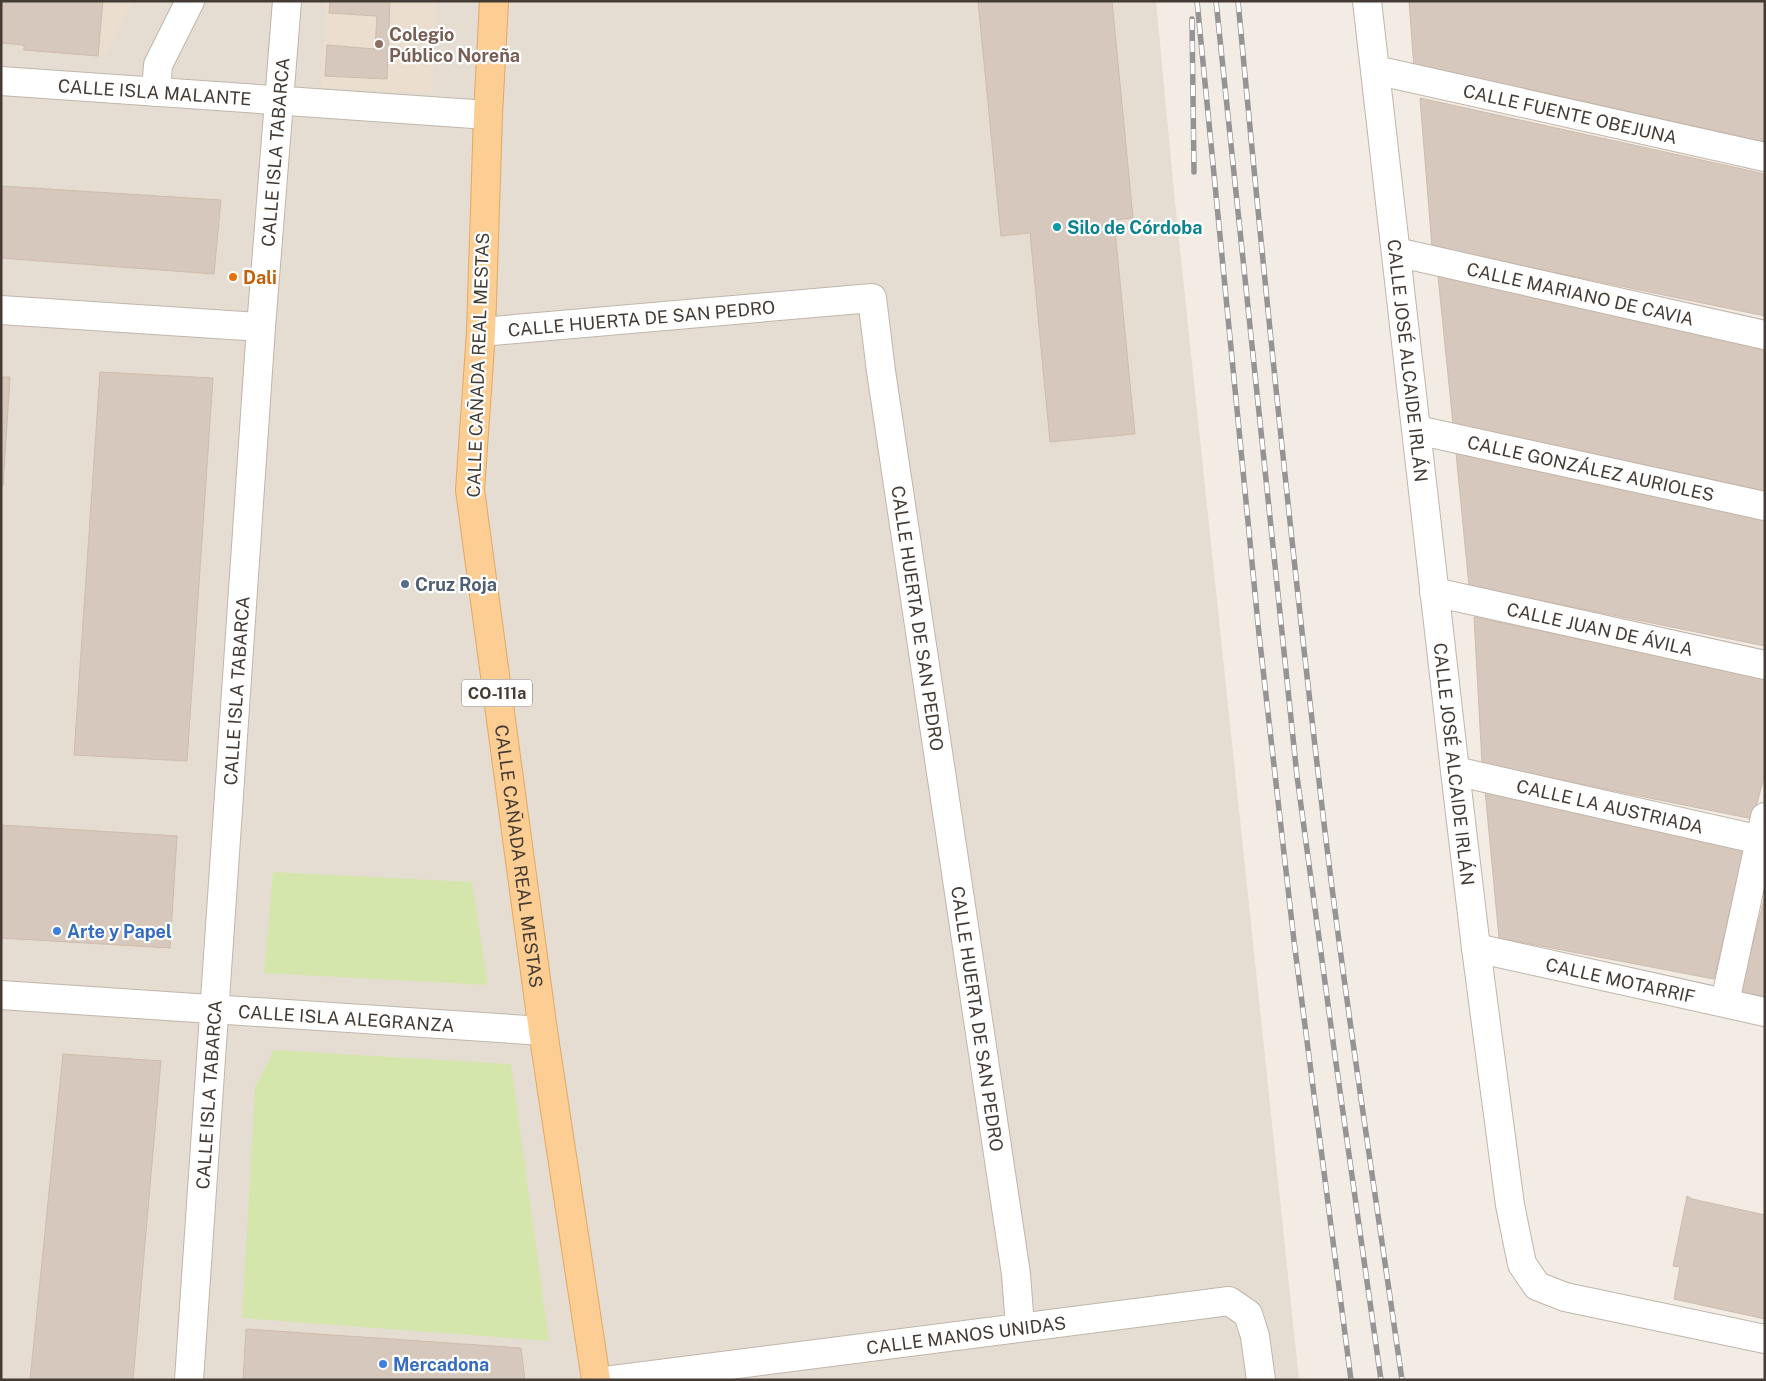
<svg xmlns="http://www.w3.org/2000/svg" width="1766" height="1381" font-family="'Public Sans',sans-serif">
	<rect width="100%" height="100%" fill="#f2ece4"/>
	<path fill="#e6ddd2" d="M 1,1 L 1156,1 L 1174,192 L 1299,1380 L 1,1380 Z"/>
	<g fill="#ebdece">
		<path d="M 1,1 L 132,1 L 106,54 L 98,56 L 24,50 L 24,45 L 1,43 Z"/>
		<path d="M 326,1 L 436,1 L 432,93 L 321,87 Z"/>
	</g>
	<g fill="#d5e6ad">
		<path d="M 273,872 L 472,882 L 488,985 L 264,973 Z"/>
		<path d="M 274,1050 L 511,1064 L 549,1341 L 242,1318 L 255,1088 Z"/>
	</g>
	<g fill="#d6c8bd" stroke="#cebcad">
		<path d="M 1,1 L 103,1 L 98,56 L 24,50 L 24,45 L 1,43 Z"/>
		<path d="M 330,1 L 390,1 L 387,79 L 325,76 L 327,45 L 375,49 L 377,16 L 329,13 Z"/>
		<path d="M 978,1 L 1112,1 L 1133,218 L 1114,220 L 1135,434 L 1050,442 L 1030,233 L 1001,236 Z"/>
		<path d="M 1409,1 L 1765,1 L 1765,145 L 1414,68 Z"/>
		<path d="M 1420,98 L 1765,174 L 1765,316 L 1432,247 Z"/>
		<path d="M 1,186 L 221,200 L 214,274 L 1,258 Z"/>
		<path d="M 1438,276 L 1765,344 L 1765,497 L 1453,424 Z"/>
		<path d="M 100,372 L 213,378 L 187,761 L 74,755 Z"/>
		<path d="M 1,377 L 10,377 L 3,486 L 1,486 Z"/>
		<path d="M 1456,453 L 1765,519 L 1765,646 L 1469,586 Z"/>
		<path d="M 1474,617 L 1765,678 L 1765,773 L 1753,819 L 1482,764 Z"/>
		<path d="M 1485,790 L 1744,850 L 1714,979 L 1499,938 Z"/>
		<path d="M 1,825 L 177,836 L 170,948 L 1,938 Z"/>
		<path d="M 1765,896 L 1765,999 L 1740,993 Z"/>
		<path d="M 63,1054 L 161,1061 L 133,1380 L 30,1380 Z"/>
		<path d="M 1687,1196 L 1692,1199 L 1765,1215 L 1765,1319 L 1674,1299 L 1680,1267 L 1673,1266 Z"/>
		<path d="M 246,1329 L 521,1348 L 525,1380 L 243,1380 Z"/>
	</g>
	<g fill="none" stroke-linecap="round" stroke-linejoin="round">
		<defs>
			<g id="minor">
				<path id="s1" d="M 1367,1 L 1455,771 L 1476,948 L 1510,1205 L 1522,1264 L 1537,1286 L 1565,1297 L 1765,1339"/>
				<path id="s2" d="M 1375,70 L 1765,157"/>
				<path id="s3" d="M 1,81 L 488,115"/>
				<path d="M 156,92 L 158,65 L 190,1"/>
				<path id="s4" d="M 1396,252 L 1765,335"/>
				<path d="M 1,310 L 261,327"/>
				<path id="s5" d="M 481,332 L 872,298 L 881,371 L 1016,1274 L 1020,1327"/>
				<path id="s6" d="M 1417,430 L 1765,506"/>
				<path id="s7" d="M 1434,592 L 1765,665"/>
				<path id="s8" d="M 1455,771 L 1765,841"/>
				<path id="s9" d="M 1476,948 L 1765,1012"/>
				<path id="s10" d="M 1,995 L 543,1031"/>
				<path d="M 1725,1002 L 1765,817"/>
				<path id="s11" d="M 189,1380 L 261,327 L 287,1"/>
				<path id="s12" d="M 613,1380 L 1229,1301 L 1248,1314 L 1255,1336 L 1261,1380"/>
			</g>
			<g id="major">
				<path id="s13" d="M 494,1 L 488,115 L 481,332 L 470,490 L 543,1031 L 596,1380"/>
			</g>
		</defs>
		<use href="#minor" stroke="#c0b5aa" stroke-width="30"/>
		<use href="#major" stroke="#e1a863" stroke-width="30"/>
		<use href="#minor" stroke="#fff" stroke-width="28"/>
		<use href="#major" stroke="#fcce93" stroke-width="28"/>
		<defs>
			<g id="rail">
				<path d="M 1197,1 L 1259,634 L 1294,941 L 1351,1380"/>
				<path d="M 1216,1 L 1297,776 L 1335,1056 L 1381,1380"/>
				<path d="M 1238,1 C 1262,258 1288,515 1318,772 C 1341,975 1373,1177 1402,1380"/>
				<path d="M 1192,19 L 1194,172"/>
			</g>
		</defs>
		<use href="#rail" stroke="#949494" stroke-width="5.5"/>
		<use href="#rail" stroke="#fff" stroke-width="4" stroke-dasharray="11" stroke-linecap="butt"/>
	</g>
	<circle fill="#8d6e63" stroke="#fff" stroke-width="2" cx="379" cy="44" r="5"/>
	<circle fill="#0f9aa8" stroke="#fff" stroke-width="2" cx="1057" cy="227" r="5"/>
	<circle fill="#e8710a" stroke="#fff" stroke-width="2" cx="233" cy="277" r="5"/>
	<circle fill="#5c6f8a" stroke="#fff" stroke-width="2" cx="405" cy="584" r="5"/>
	<g fill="#3f7fe0" stroke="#fff" stroke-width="2">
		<circle cx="57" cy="931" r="5"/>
		<circle cx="383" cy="1364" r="5"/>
	</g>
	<g text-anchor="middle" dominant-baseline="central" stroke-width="4.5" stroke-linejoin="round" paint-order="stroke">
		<rect fill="#fff" stroke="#7c7671" stroke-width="1" x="462" y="679.5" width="70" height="27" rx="4"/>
		<g font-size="16" font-weight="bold" fill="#443b34">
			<text x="497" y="693">CO-111a</text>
		</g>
		<g font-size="18" font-weight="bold" fill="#785e54" stroke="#fff" text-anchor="start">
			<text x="389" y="34">Colegio<tspan x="389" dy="21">Público Noreña</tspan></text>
		</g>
		<g font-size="18" fill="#443b34" stroke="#fff">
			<text stroke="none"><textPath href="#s3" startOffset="154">CALLE ISLA MALANTE</textPath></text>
			<text stroke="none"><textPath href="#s2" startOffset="200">CALLE FUENTE OBEJUNA</textPath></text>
			<text stroke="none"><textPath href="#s11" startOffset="1231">CALLE ISLA TABARCA</textPath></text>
			<text stroke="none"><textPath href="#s4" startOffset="189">CALLE MARIANO DE CAVIA</textPath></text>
			<text stroke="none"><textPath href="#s5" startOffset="161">CALLE HUERTA DE SAN PEDRO</textPath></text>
			<text stroke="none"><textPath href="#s1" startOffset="362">CALLE JOSÉ ALCAIDE IRLÁN</textPath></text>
			<text transform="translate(478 365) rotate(-88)">CALLE CAÑADA REAL MESTAS</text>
			<text stroke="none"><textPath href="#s6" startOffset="178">CALLE GONZÁLEZ AURIOLES</textPath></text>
			<text stroke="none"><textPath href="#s5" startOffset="716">CALLE HUERTA DE SAN PEDRO</textPath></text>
			<text stroke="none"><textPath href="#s7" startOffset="170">CALLE JUAN DE ÁVILA</textPath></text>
			<text stroke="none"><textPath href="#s11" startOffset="691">CALLE ISLA TABARCA</textPath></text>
			<text stroke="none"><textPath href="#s1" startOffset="768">CALLE JOSÉ ALCAIDE IRLÁN</textPath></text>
			<text stroke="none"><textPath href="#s8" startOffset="159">CALLE LA AUSTRIADA</textPath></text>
			<text stroke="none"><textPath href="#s13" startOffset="859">CALLE CAÑADA REAL MESTAS</textPath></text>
			<text stroke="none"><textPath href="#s9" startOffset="148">CALLE MOTARRIF</textPath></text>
			<text stroke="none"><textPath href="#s10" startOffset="346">CALLE ISLA ALEGRANZA</textPath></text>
			<text stroke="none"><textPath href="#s5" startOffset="1121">CALLE HUERTA DE SAN PEDRO</textPath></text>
			<text stroke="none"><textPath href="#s11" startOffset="286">CALLE ISLA TABARCA</textPath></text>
			<text stroke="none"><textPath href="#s12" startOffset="356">CALLE MANOS UNIDAS</textPath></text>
		</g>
		<g font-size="18" font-weight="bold" fill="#0d838f" stroke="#fff" text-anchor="start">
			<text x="1067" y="227">Silo de Córdoba</text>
		</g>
		<g font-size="18" font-weight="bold" fill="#c56008" stroke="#fff" text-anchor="start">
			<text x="243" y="277">Dali</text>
		</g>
		<g font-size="18" font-weight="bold" fill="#4e5e75" stroke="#fff" text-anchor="start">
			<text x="415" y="584">Cruz Roja</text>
		</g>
		<g font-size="18" font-weight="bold" fill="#366cbe" stroke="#fff" text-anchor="start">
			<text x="67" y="931">Arte y Papel</text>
			<text x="393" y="1364">Mercadona</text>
		</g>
	</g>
	<rect width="1766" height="1381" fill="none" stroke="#443b34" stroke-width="5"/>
</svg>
